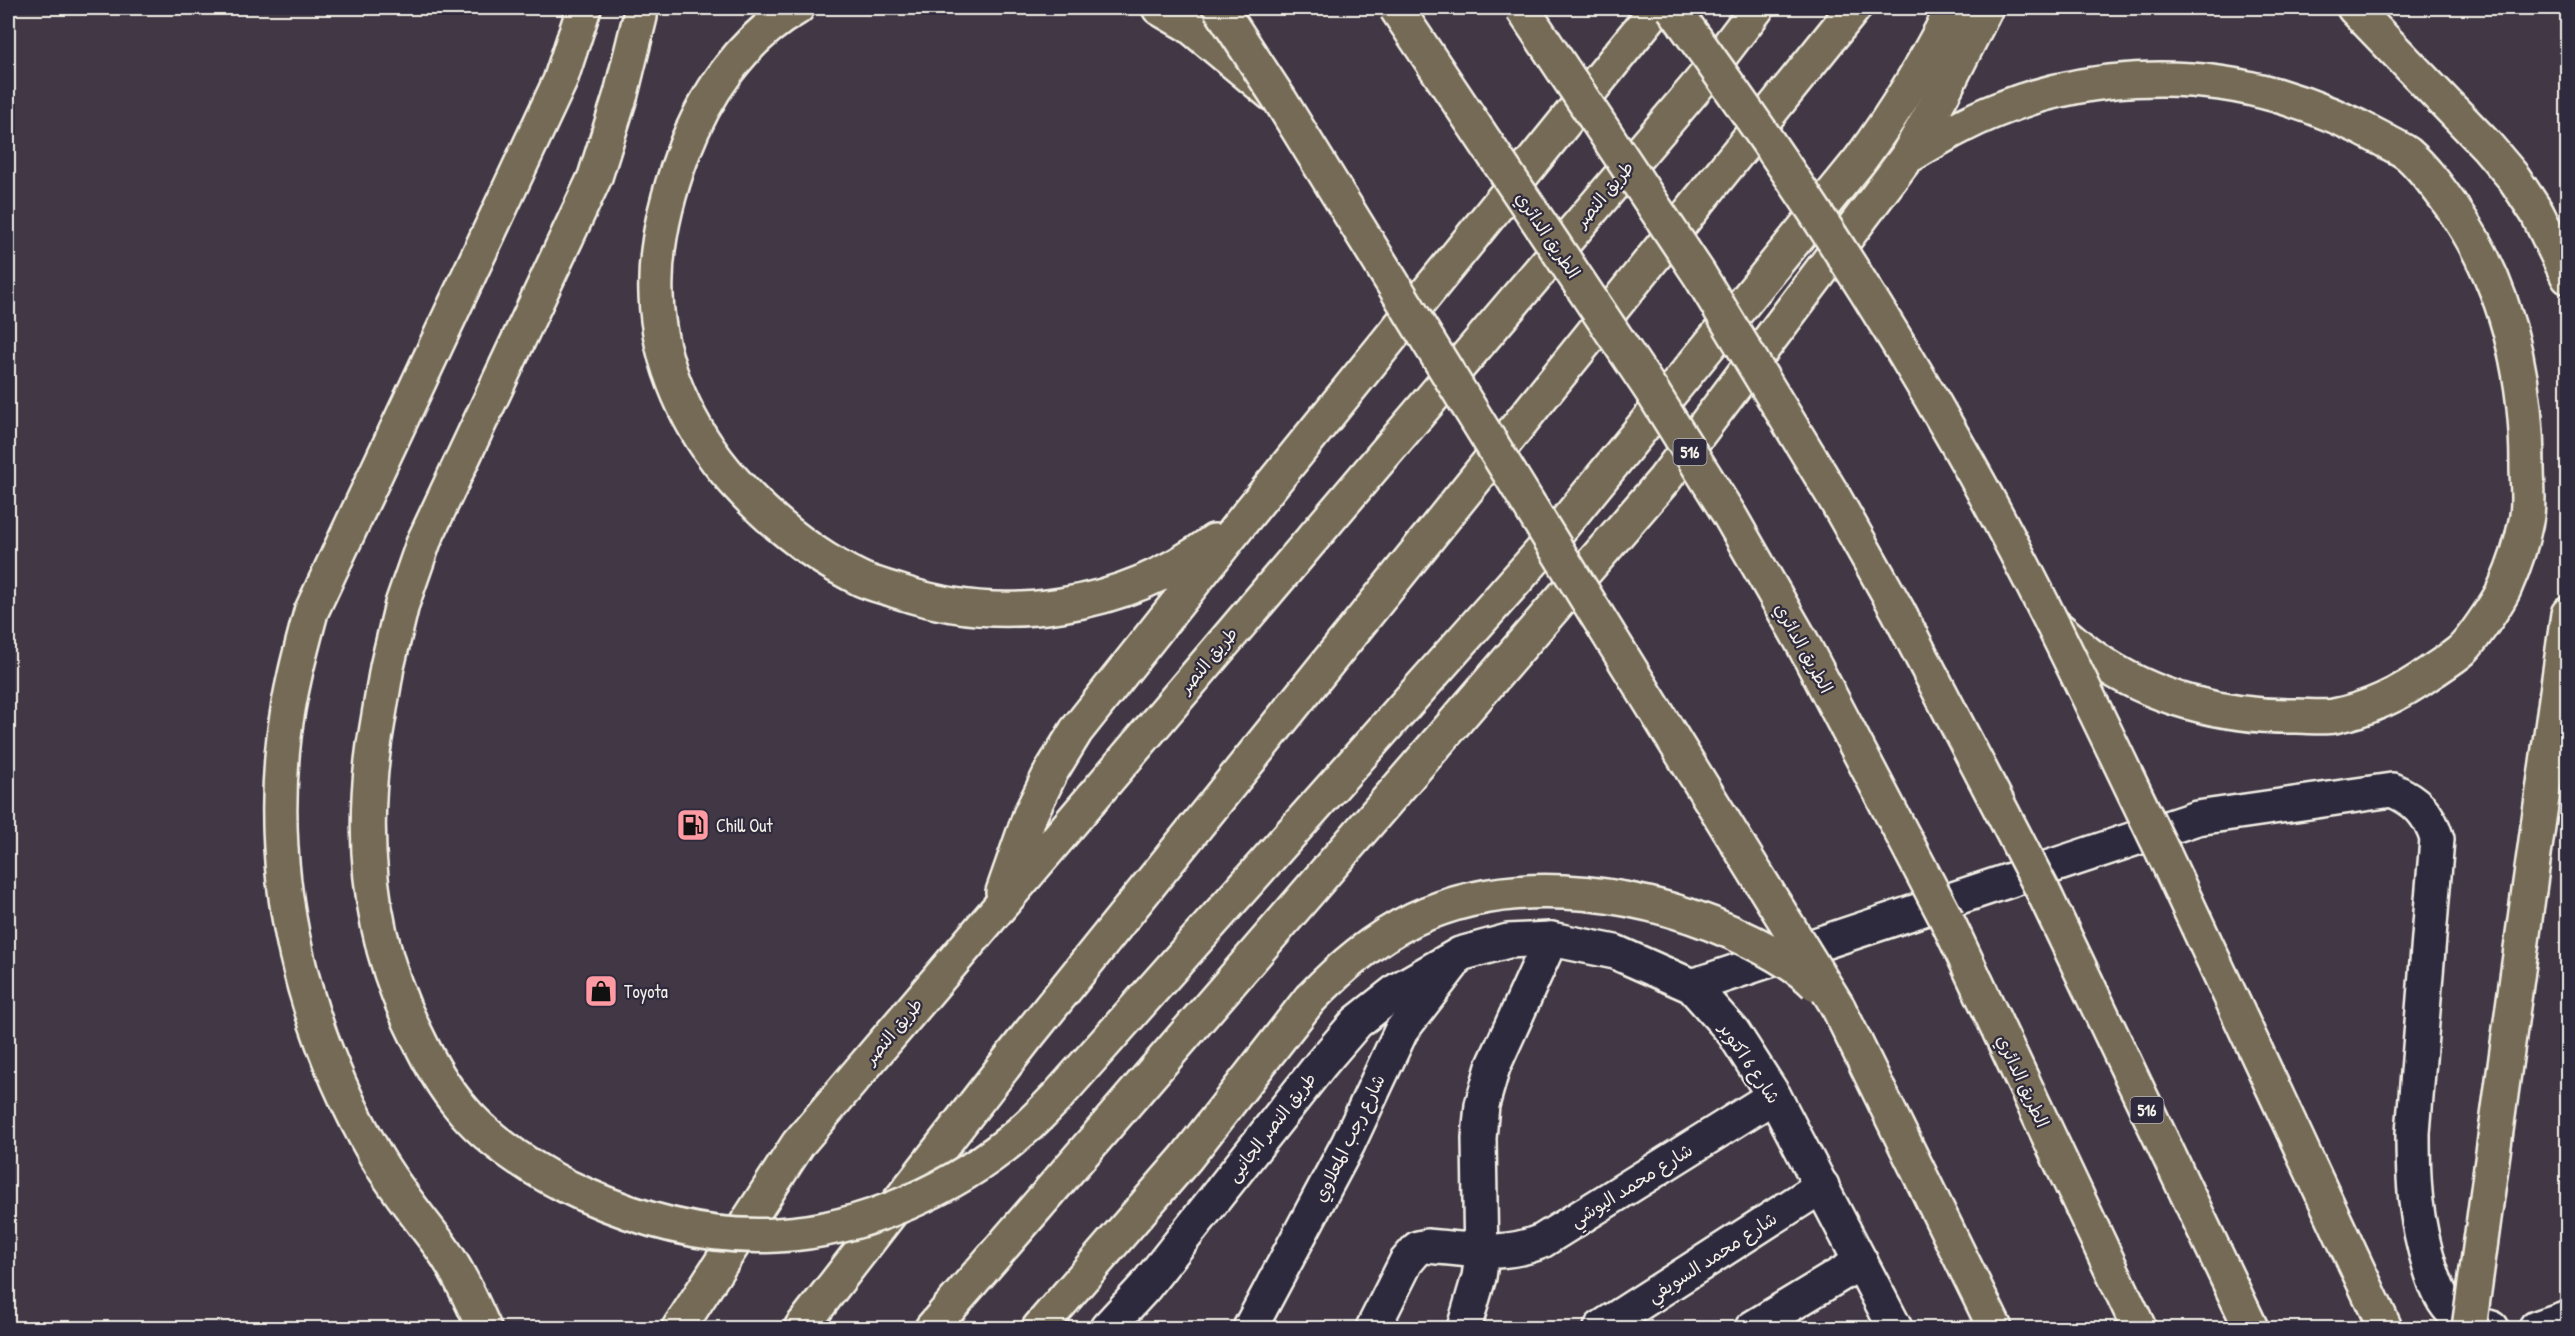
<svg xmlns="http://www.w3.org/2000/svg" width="2575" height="1336" font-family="'Patrick Hand','Playpen Sans Arabic',sans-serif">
	<rect width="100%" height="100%" fill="#413745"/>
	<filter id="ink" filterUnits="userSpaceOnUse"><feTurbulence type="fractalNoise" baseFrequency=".0167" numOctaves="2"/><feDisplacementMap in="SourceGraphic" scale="12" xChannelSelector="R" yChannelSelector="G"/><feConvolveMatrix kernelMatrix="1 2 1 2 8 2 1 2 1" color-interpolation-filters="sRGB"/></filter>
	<g filter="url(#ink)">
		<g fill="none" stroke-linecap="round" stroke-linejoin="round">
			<defs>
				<g id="minor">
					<path d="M 1692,986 L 2197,818 L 2392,790 C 2416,800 2429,813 2437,839 L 2413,1133 C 2413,1183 2415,1219 2430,1267 C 2434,1280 2440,1299 2450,1309 C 2461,1319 2478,1324 2492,1328"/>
					<path d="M 1107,1328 L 1144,1288 L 1321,1064 L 1357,1022 L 1399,989 L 1460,954 L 1508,941 L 1551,939 L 1615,952 L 1692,986 L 1733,1032 L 1774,1096 L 1895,1328"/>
					<path d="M 1250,1328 L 1348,1144 L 1401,1031 L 1452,965"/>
					<path d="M 1373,1328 L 1406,1262 L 1418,1248 L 1427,1246 C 1470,1249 1502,1258 1542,1241 L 1774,1096"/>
					<path d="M 1464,1328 L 1479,1277 L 1481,1263 L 1479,1138 L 1482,1105 L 1493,1067 L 1551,939"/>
					<path d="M 1601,1328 L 1822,1186"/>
					<path d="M 1752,1328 L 1861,1262"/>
					<path d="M 2536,1328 L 2568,1317"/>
				</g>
				<g id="highway">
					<path d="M 797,8 C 742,39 705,95 683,153 C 666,199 654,246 656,295 C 658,363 689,431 734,481 C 769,520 813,556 861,579 C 872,584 885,587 897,591 C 1003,627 1123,609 1214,541"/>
					<path d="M 1159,8 L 1190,26 L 1272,94"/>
					<path d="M 2354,8 L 2487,146 L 2514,178 L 2537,213 L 2568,277"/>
					<path d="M 1909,156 C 1938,139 1966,122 1997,110 C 2083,75 2187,69 2276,95 C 2313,106 2348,120 2382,139 C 2390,144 2400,148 2408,154 C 2425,169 2439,189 2452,207 C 2507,285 2527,374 2527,467 C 2527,485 2530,504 2526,521 C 2522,542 2514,567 2505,587 C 2499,601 2473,639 2462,650 C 2453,658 2441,665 2431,672 C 2402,693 2369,709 2334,716 C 2322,718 2308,716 2296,716 C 2225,717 2152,699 2093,657 C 2079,647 2065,634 2052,623"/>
					<path d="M 374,745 L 387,667 L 402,604 L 424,541 L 595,177 L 621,94 L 640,17 L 640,8"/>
					<path d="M 2164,854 L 2385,1328"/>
					<path d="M 2529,890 L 2568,614"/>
					<path d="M 2043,891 L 2251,1328"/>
					<path d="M 1003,892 L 1030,815 L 1051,772 L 1076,731 L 1244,519 L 1657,8"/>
					<path d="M 1947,920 L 2139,1328"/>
					<path d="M 1838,1007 L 1995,1328"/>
					<path d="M 1056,1098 L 1542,551 L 1860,160 C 1896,111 1926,61 1953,8"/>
					<path d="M 484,1328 C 471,1300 458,1270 439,1244 C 417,1215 394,1187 376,1156 C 303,1029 267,883 284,737 C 289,694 300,653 311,612 L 560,81 L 584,8"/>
					<path d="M 679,1328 L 798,1144 L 1703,79 L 1757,8"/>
					<path d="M 801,1328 L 1026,1038 L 1854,8"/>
					<path d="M 932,1328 L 1664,480 L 1906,158 L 1943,93 L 1986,8"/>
					<path d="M 1039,1328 L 1186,1158 L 1310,999"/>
				</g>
			</defs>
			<use href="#minor" stroke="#f4f1e8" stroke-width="38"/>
			<use href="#highway" stroke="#f4f1e8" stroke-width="38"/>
			<use href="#minor" stroke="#2f2a3d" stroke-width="33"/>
			<use href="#highway" stroke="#756a55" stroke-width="33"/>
			<defs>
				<g id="highway-bridge">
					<path d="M 1220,8 L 1280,100 L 1838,1007"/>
					<path d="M 1396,8 L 1653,393 L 1730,516 L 1802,642 L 1947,920"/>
					<path d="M 1522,8 L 1699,274 L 1834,497 L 1898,611 L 2043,891"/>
					<path d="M 1673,8 C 1777,150 1874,296 1960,449 C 2035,581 2098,718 2164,854"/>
					<path d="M 374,745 C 360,846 371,946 418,1038 C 429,1061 442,1085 459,1105 C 488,1142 540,1175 583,1194 C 643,1221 711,1239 777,1235 C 862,1231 959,1187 1022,1131 C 1034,1121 1045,1109 1056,1098"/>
					<path d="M 1310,999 C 1341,967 1373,939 1414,919 C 1518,870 1652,892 1752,942 C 1774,953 1798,966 1816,984"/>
					<path d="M 2469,1328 L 2529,890"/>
				</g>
			</defs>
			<use href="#highway-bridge" stroke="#f4f1e8" stroke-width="38" stroke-linecap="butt"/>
			<use href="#highway-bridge" stroke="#756a55" stroke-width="33"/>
		</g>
	</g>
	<defs>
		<symbol id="fuel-square" viewBox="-11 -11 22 22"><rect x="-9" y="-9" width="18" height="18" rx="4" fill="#ff9aa2" stroke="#2f2a3d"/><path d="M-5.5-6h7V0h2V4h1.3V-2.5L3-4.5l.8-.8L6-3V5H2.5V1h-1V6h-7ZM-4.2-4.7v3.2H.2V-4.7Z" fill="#111"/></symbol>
		<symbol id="shop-square" viewBox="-11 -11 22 22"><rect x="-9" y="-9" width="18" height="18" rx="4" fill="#ff9aa2" stroke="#2f2a3d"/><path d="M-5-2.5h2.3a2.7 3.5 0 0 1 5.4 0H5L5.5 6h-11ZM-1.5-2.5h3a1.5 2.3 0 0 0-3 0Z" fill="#111"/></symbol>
	</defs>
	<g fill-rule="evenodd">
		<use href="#fuel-square" x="674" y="806" width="38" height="38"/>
		<use href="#shop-square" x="582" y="972" width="38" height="38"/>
	</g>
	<g text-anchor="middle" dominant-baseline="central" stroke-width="4.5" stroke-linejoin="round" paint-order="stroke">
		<g fill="#2f2a3d" stroke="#b9b5b5" stroke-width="1.5">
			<rect x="1673.5" y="439" width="33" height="26" rx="4.5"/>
			<rect x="2130.5" y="1097" width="33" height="26" rx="4.5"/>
		</g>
		<g font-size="16" font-weight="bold" fill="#f4f1e8">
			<text x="1690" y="452">516</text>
			<text x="2147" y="1110">516</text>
		</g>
		<g font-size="18" fill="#f4f1e8" stroke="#2f2a3d">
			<text transform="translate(1604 194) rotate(-50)">طريق النصر</text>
			<text transform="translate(1548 235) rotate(56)">الطريق الدائري</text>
			<text transform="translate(1804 648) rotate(61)">الطريق الدائري</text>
			<text transform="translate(1208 660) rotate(-50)">طريق النصر</text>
			<text transform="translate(893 1031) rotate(-50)">طريق النصر</text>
			<text transform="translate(1750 1063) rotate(56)">شارع 6 اكتوبر</text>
			<text transform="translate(2023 1081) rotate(65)">الطريق الدائري</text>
			<text transform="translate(1271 1127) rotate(-52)">طريق النصر الجانيى</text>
			<text transform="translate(1349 1138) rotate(-64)">شارع رجب المعلاوي</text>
			<text transform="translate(1631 1185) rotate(-32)">شارع محمد اليوشي</text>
			<text transform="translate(1712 1257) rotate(-33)">شارع محمد السويفي</text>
		</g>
		<g font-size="18" fill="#f4f1e8" stroke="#2f2a3d" text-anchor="start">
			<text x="716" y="825">Chill Out</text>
			<text x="624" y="991">Toyota</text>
		</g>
	</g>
	<rect width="2575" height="1336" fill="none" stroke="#2f2a3d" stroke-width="30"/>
	<rect x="15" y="15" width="2545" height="1306" fill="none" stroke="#f4f1e8" stroke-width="2" filter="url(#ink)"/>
</svg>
